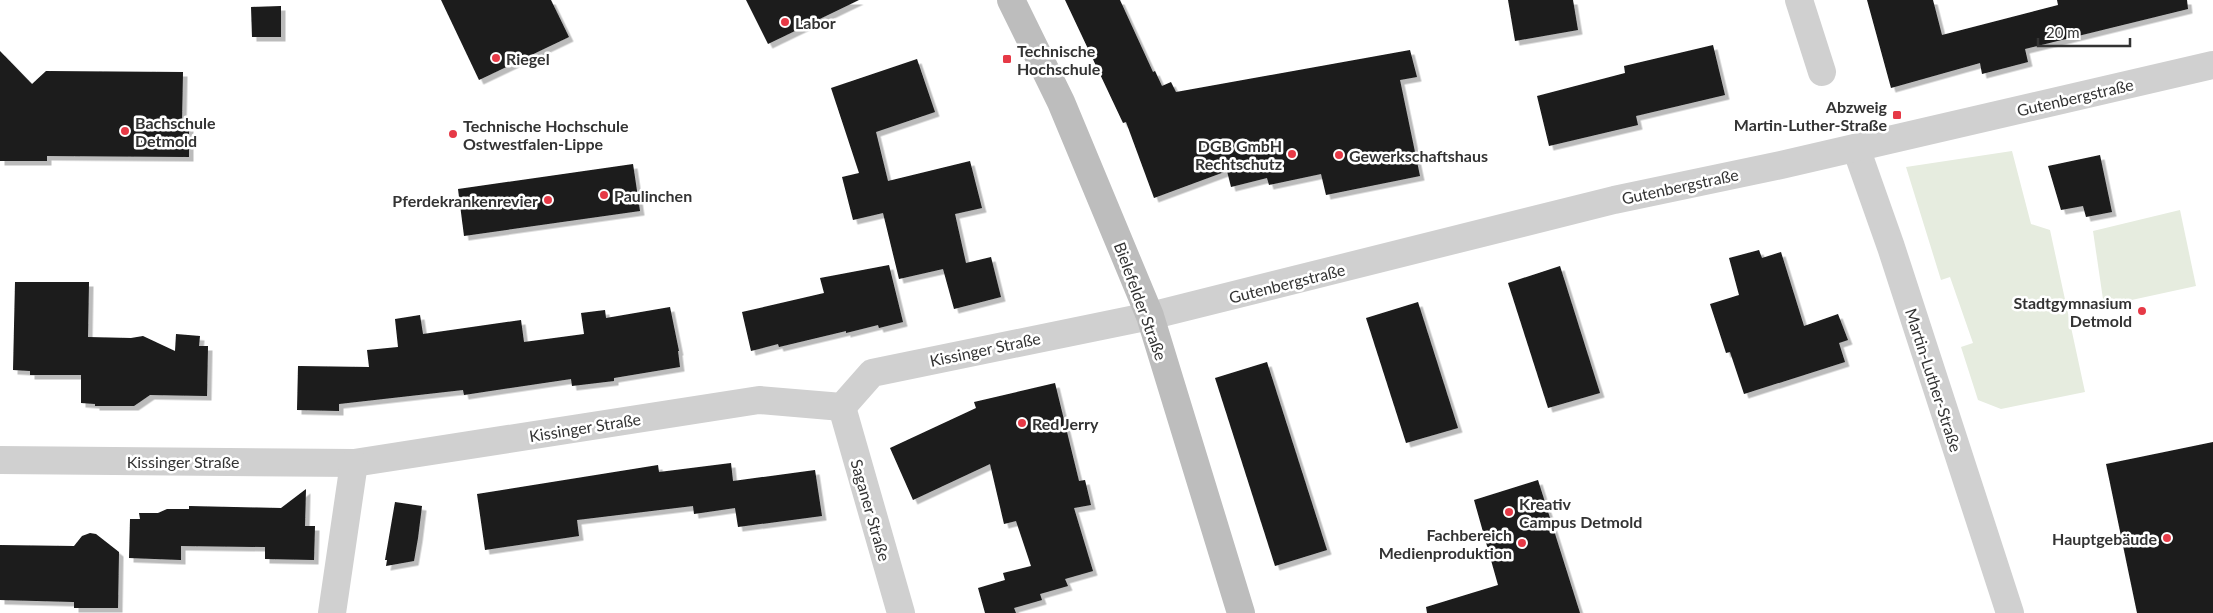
<svg xmlns="http://www.w3.org/2000/svg" width="2213" height="613" font-family="Lato,sans-serif">
	<defs>
		<filter id="shadow"><feDropShadow dx="4.5" dy="4.5" stdDeviation="0" flood-color="#0004"/></filter>
	</defs>
	<rect width="100%" height="100%" fill="#fff"/>
	<g fill="#e6ecdf">
		<path d="M 2012,151 L 2031,224 L 2050,230 L 2085,392 L 2001,409 L 1978,400 L 1961,347 L 1973,343 L 1950,277 L 1941,280 L 1906,167 Z"/>
		<path d="M 2180,210 L 2196,286 L 2104,306 L 2093,231 Z"/>
	</g>
	<g fill="#1a1a1a" filter="url(#shadow)">
		<path d="M 441,0 L 551,0 L 569,37 L 479,80 Z"/>
		<path d="M 746,0 L 859,0 L 768,44 Z"/>
		<path d="M 1065,0 L 1120,0 L 1153,72 L 1155,71 L 1162,86 L 1171,82 L 1176,92 L 1410,50 L 1417,77 L 1400,80 L 1420,176 L 1326,195 L 1321,174 L 1269,185 L 1267,178 L 1231,187 L 1227,171 L 1154,198 L 1126,122 L 1123,123 Z"/>
		<path d="M 1508,0 L 1573,0 L 1578,30 L 1515,41 Z"/>
		<path d="M 1867,0 L 1933,0 L 1942,35 L 2058,5 L 2057,0 L 2187,0 L 2188,9 L 2025,49 L 2028,62 L 1982,74 L 1980,63 L 1891,88 Z"/>
		<path d="M 281,6 L 281,37 L 252,37 L 251,7 Z"/>
		<path d="M 1713,45 L 1725,95 L 1636,116 L 1638,125 L 1549,146 L 1537,96 L 1625,73 L 1624,66 Z"/>
		<path d="M 0,51 L 32,84 L 46,71 L 183,72 L 182,121 L 189,122 L 189,157 L 47,156 L 47,161 L 0,161 Z"/>
		<path d="M 917,59 L 935,112 L 876,132 L 888,181 L 970,161 L 982,208 L 955,214 L 966,263 L 991,257 L 1001,297 L 954,309 L 943,269 L 899,279 L 883,213 L 853,220 L 842,177 L 859,173 L 831,88 Z"/>
		<path d="M 2100,155 L 2112,212 L 2086,217 L 2083,206 L 2061,210 L 2048,166 Z"/>
		<path d="M 633,164 L 640,211 L 464,236 L 458,189 Z"/>
		<path d="M 1759,250 L 1762,258 L 1781,252 L 1804,326 L 1838,314 L 1848,340 L 1839,343 L 1845,362 L 1744,394 L 1730,352 L 1726,353 L 1710,304 L 1739,295 L 1729,258 Z"/>
		<path d="M 889,265 L 903,322 L 879,328 L 878,325 L 846,333 L 846,331 L 779,347 L 778,344 L 751,351 L 742,312 L 824,293 L 820,278 Z"/>
		<path d="M 1560,266 L 1600,393 L 1548,408 L 1508,283 Z"/>
		<path d="M 15,282 L 89,282 L 88,337 L 131,338 L 143,336 L 175,351 L 176,334 L 200,336 L 199,346 L 208,346 L 207,396 L 150,395 L 134,406 L 95,406 L 95,404 L 81,403 L 81,375 L 30,375 L 30,371 L 13,370 Z"/>
		<path d="M 1418,302 L 1458,428 L 1406,443 L 1366,318 Z"/>
		<path d="M 670,307 L 679,351 L 678,351 L 680,367 L 614,378 L 614,381 L 572,386 L 571,379 L 464,395 L 463,390 L 339,404 L 339,411 L 297,410 L 298,366 L 369,367 L 367,350 L 398,347 L 395,319 L 420,315 L 423,334 L 521,320 L 524,342 L 584,334 L 581,313 L 605,310 L 606,318 Z"/>
		<path d="M 1267,362 L 1327,550 L 1275,566 L 1215,378 Z"/>
		<path d="M 1055,383 L 1079,481 L 1085,480 L 1091,505 L 1074,508 L 1093,571 L 1065,579 L 1068,586 L 1040,594 L 1042,600 L 1014,608 L 1016,613 L 985,613 L 978,588 L 1005,580 L 1003,573 L 1031,566 L 1016,521 L 1004,524 L 990,464 L 913,500 L 890,448 L 976,408 L 974,402 Z"/>
		<path d="M 2213,442 L 2213,613 L 2137,613 L 2106,464 Z"/>
		<path d="M 731,463 L 733,481 L 815,470 L 822,516 L 738,527 L 735,508 L 694,514 L 693,506 L 577,520 L 579,536 L 485,550 L 477,494 L 658,465 L 659,472 Z"/>
		<path d="M 1538,480 L 1580,613 L 1427,613 L 1426,607 L 1498,585 L 1474,500 Z"/>
		<path d="M 306,489 L 305,526 L 315,526 L 314,560 L 265,559 L 265,547 L 181,546 L 181,560 L 129,558 L 130,519 L 140,519 L 139,513 L 158,513 L 167,509 L 189,509 L 189,506 L 281,508 Z"/>
		<path d="M 395,502 L 422,506 L 418,538 L 414,561 L 386,566 L 387,560 L 385,560 Z"/>
		<path d="M 90,533 L 96,534 L 119,552 L 118,608 L 74,608 L 74,602 L 0,600 L 0,545 L 74,546 L 82,536 Z"/>
	</g>
	<g fill="none" stroke-linecap="round" stroke-linejoin="round">
		<g stroke="#d0d0d0" stroke-width="28">
			<path d="M 1799,0 L 1822,72"/>
			<path d="M 1856,148 L 1891,247 L 2010,613"/>
			<path d="M 842,407 L 901,613"/>
			<path d="M 0,460 L 354,463 L 759,400 L 842,407 L 872,373 L 1150,316 L 1614,200 L 1781,165 L 2213,65"/>
			<path d="M 332,613 L 354,463"/>
		</g>
		<path stroke="#bdbdbd" stroke-width="28" d="M 1011,0 L 1061,102 L 1150,316 L 1241,613"/>
	</g>
	<g fill="#e63946" stroke="#fff" stroke-width="2">
		<circle cx="785" cy="22" r="5"/>
		<circle cx="496" cy="58" r="5"/>
		<rect x="1002" y="54" width="10" height="10" rx="2.5"/>
		<rect x="1892" y="110" width="10" height="10" rx="2.5"/>
		<circle cx="125" cy="131" r="5"/>
		<circle cx="453" cy="134" r="5"/>
		<circle cx="1292" cy="154" r="5"/>
		<circle cx="1339" cy="155" r="5"/>
		<circle cx="604" cy="195" r="5"/>
		<circle cx="548" cy="200" r="5"/>
		<circle cx="2142" cy="311" r="5"/>
		<circle cx="1022" cy="423" r="5"/>
		<circle cx="1509" cy="512" r="5"/>
		<circle cx="2167" cy="538" r="5"/>
		<circle cx="1522" cy="543" r="5"/>
	</g>
	<g text-anchor="middle" dominant-baseline="central" stroke-width="5" stroke-linejoin="round" paint-order="stroke">
		<g font-size="16" font-weight="bold" fill="#333" stroke="#fff" text-anchor="start">
			<text x="795" y="22">Labor</text>
			<text x="1017" y="50">Technische<tspan x="1017" dy="18">Hochschule</tspan></text>
			<text x="506" y="58">Riegel</text>
			<text x="1887" y="106" text-anchor="end">Abzweig<tspan x="1887" dy="18">Martin-Luther-Straße</tspan></text>
			<text x="135" y="122">Bachschule<tspan x="135" dy="18">Detmold</tspan></text>
			<text x="463" y="125">Technische Hochschule<tspan x="463" dy="18">Ostwestfalen-Lippe</tspan></text>
			<text x="1282" y="145" text-anchor="end">DGB GmbH<tspan x="1282" dy="18">Rechtschutz</tspan></text>
			<text x="1349" y="155">Gewerkschaftshaus</text>
			<text x="614" y="195">Paulinchen</text>
			<text x="538" y="200" text-anchor="end">Pferdekrankenrevier</text>
			<text x="2132" y="302" text-anchor="end">Stadtgymnasium<tspan x="2132" dy="18">Detmold</tspan></text>
			<text x="1032" y="423">Red Jerry</text>
			<text x="1519" y="503">Kreativ<tspan x="1519" dy="18">Campus Detmold</tspan></text>
			<text x="1512" y="534" text-anchor="end">Fachbereich<tspan x="1512" dy="18">Medienproduktion</tspan></text>
			<text x="2157" y="538" text-anchor="end">Hauptgebäude</text>
		</g>
		<g font-size="16" fill="#333" stroke="#fff">
			<text transform="translate(2075 97) rotate(-13)">Gutenbergstraße</text>
			<text transform="translate(1680 186) rotate(-12)">Gutenbergstraße</text>
			<text transform="translate(1287 283) rotate(-14)">Gutenbergstraße</text>
			<text transform="translate(1141 301) rotate(70)">Bielefelder Straße</text>
			<text transform="translate(985 349) rotate(-12)">Kissinger Straße</text>
			<text transform="translate(1934 380) rotate(72)">Martin-Luther-Straße</text>
			<text transform="translate(585 427) rotate(-9)">Kissinger Straße</text>
			<text x="183" y="461">Kissinger Straße</text>
			<text transform="translate(871 510) rotate(74)">Saganer Straße</text>
		</g>
	</g>
	<path d="M2038 38v8h92v-8" fill="none" stroke="#333333" stroke-width="2.5"/>
	<text x="2046" y="38" font-size="15" fill="#333333" stroke="#ffffff" stroke-width="4" paint-order="stroke">20 m</text>
</svg>
